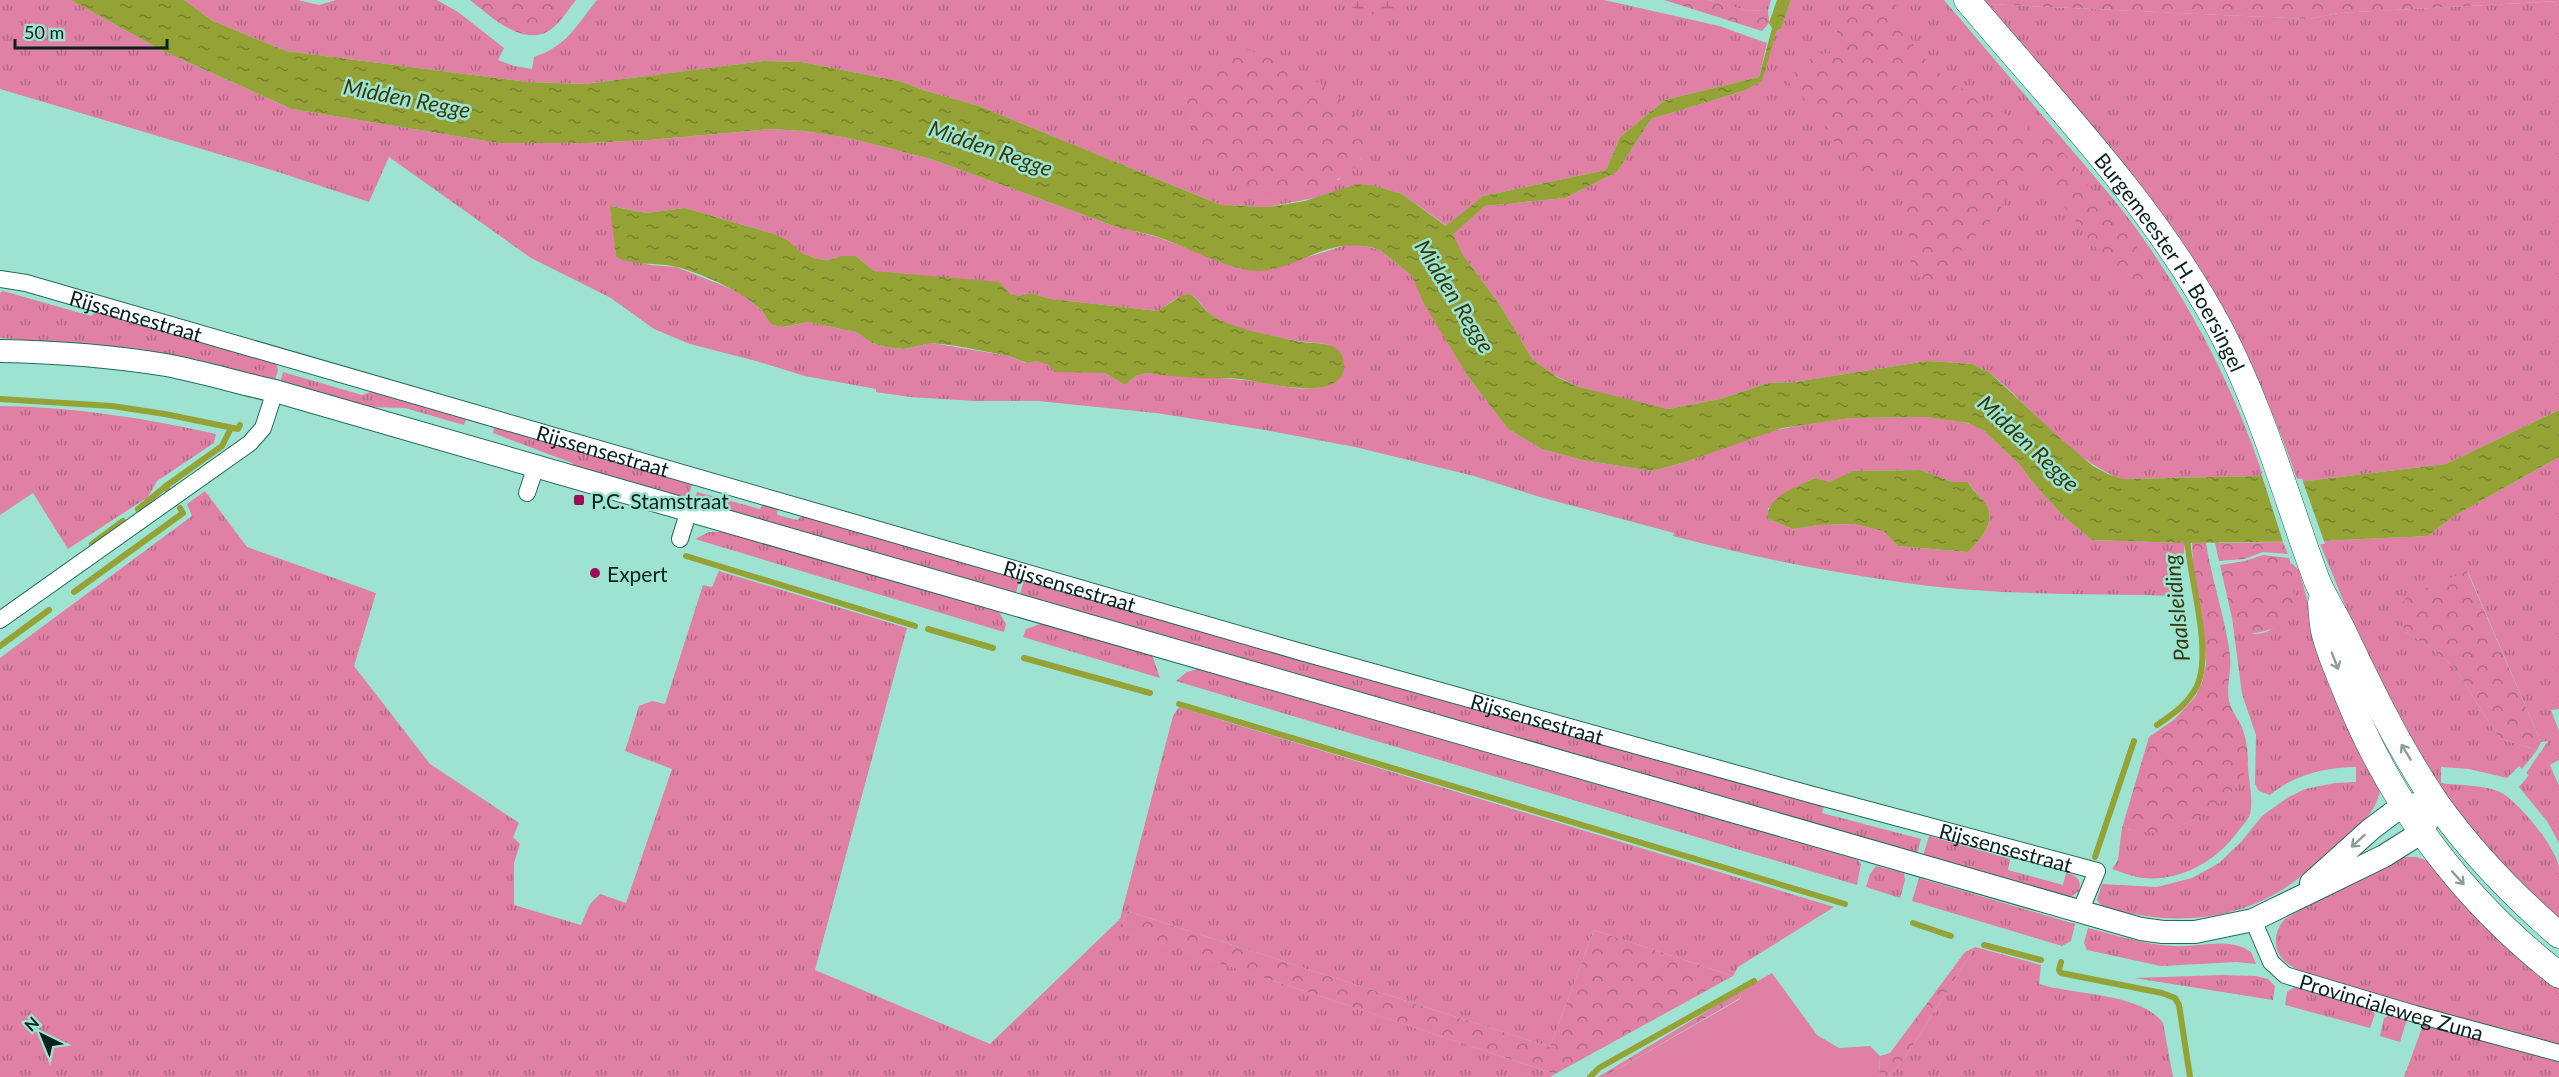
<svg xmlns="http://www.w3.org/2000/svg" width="2559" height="1077" font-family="Lato,sans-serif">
	<defs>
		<pattern id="grass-tufts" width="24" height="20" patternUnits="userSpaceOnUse" patternTransform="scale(1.5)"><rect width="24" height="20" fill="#df80a4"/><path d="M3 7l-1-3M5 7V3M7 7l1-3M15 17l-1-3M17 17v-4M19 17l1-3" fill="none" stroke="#b36885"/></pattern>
		<pattern id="forest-crowns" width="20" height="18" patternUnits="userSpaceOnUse" patternTransform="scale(1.5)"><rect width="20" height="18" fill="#df80a4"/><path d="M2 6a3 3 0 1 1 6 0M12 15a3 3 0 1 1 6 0" fill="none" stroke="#b36885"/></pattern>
		<pattern id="wetland-marsh" width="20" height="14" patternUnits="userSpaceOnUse" patternTransform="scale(1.5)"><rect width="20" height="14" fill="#df80a4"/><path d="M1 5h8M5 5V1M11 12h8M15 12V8" fill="none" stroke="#b36885"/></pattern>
		<pattern id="water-ripples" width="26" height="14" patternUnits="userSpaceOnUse" patternTransform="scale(1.5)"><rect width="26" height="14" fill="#94a236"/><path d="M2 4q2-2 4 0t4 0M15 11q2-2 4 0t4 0" fill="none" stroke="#77842d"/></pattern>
	</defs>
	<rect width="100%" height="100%" fill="#9ee3d1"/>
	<g fill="url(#grass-tufts)" fill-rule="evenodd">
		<path d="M 0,0 L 71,0 L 161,50 L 292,109 L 499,143 L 588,143 L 648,140 L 771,129 L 804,131 L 849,138 L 931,159 L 1114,226 L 1157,237 L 1239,268 L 1257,271 L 1270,269 L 1346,245 L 1361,245 L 1380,250 L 1412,276 L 1469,378 L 1508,429 L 1542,449 L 1582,460 L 1652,471 L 1682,463 L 1767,432 L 1800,425 L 1851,418 L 1927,417 L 1957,421 L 1975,425 L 1983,430 L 2020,465 L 2030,479 L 2062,515 L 2092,540 L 2185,543 L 2178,596 C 2091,593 2001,596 1914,584 C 1832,573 1753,557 1673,536 L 1674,533 L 1540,497 L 1474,476 L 1355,447 L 1265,430 L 1156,413 L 1038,401 L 974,401 L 910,397 L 876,392 L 876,389 L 805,376 L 756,361 L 690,344 L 654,329 L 611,298 L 531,258 L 389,157 L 369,202 L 275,171 L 0,89 ZM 611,206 L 646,213 L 685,208 L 774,234 L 802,253 L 817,259 L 830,260 L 841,256 L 856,256 L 874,271 L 1020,296 L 1030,293 L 1051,299 L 1158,311 L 1177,298 L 1190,294 C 1200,299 1203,310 1213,316 C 1234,329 1268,335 1292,340 C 1308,344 1328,339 1339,353 L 1334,382 C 1305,397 1273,382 1243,380 C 1211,377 1179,376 1146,373 L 1136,376 L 1125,385 L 1105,373 L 1037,361 L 1026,363 L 1009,356 L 932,343 L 904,349 L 886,347 L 872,343 L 856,332 L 808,322 L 784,327 L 772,325 L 760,309 L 744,295 L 724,286 L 676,267 L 650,265 L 616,257 ZM 1921,470 L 1952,482 L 1968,482 C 1972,489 1978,494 1984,501 C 1999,519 1981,539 1968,552 L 1898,546 L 1883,531 L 1854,524 L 1819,525 L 1793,529 L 1768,519 L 1768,509 L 1773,503 L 1791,490 L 1814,478 L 1830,482 L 1837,480 L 1853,471 Z"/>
		<path d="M 184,0 L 298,0 L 319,5 L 336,0 L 437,0 L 458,12 L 504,48 L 498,60 L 514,66 L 532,69 L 534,57 C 567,46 576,26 597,0 L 1604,0 L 1719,26 L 1767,43 L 1759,77 L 1665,100 L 1620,137 L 1606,170 L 1483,196 L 1447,226 L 1402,194 L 1376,186 L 1268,207 L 1221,205 L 979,106 L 926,91 L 903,82 L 802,62 L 763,61 L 585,84 L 528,82 L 286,51 L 213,21 ZM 1185,97 L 1362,158 L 1338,180 L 1192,126 Z"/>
		<path d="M 1708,0 L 1771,0 L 1768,10 L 1748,11 Z"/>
		<path d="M 1791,0 L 1944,0 C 1984,47 2025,95 2065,142 C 2092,174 2121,206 2145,241 C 2195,313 2236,393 2263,476 L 2122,479 C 2070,460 2031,406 1988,371 L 1983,370 L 1974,364 L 1927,361 L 1795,382 L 1768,383 L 1720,399 L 1668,409 L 1620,399 L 1579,387 L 1552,374 L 1533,360 L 1500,305 L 1463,255 L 1452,234 L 1485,206 L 1565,198 L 1617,172 L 1651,119 L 1746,90 L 1761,81 L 1777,30 L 1781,29 Z"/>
		<path d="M 2559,1 L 2559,410 L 2446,464 L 2298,482 C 2267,391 2225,303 2169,223 C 2146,190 2119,160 2092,128 C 2057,87 2022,46 1986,4 L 2309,19 L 2338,13 Z"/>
		<path d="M 3,291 L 91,316 L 97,310 L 276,362 L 278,370 L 275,380 L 190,358 L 134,348 L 0,338 L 0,293 Z"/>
		<path d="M 283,372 L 362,395 L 373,391 L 692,484 L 688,498 L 574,466 L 572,463 L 493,433 L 494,428 L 466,420 L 464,425 L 405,408 L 369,407 L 280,383 Z"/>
		<path d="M 0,406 C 74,407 144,418 216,434 L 214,443 L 157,481 L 148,497 L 68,549 L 33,493 L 0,515 Z"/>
		<path d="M 2559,457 L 2559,709 L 2551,710 L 2559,731 L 2559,760 L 2550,765 L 2559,786 L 2559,843 L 2547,821 L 2519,787 L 2529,775 L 2526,773 L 2548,741 L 2541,742 L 2468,572 L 2405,632 L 2429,646 L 2455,668 L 2499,738 L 2537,750 L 2522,769 L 2519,766 L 2507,778 L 2469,769 L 2441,767 L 2441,783 C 2460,786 2482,784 2500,792 C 2518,801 2557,848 2559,868 C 2559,887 2559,909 2559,928 L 2533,905 L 2438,790 L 2378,686 L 2319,541 L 2428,536 L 2454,516 Z"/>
		<path d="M 205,491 L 247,547 L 376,593 L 354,666 L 430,764 L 519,823 L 513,837 L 520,844 L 514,863 L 514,905 L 581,925 L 590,904 L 600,894 L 626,903 L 672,769 L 625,751 L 639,706 L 652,701 L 665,704 L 703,585 L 712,587 L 719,571 L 907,628 L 815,970 L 990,1044 L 1120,919 L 1173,716 L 1179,707 L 1834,907 L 1738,967 L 1733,976 L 1594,930 L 1550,1047 L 1127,911 L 1123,922 L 1117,929 L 1555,1074 L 1550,1077 L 0,1077 L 0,658 L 192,516 L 187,504 Z"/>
		<path d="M 697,492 L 760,509 L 763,504 L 778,508 L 777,515 L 797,520 L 803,515 L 1020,579 L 1016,593 L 694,500 Z"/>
		<path d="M 709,532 L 727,532 L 998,610 L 1006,624 L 1004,632 L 695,539 Z"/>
		<path d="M 2291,563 L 2299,570 L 2319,644 L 2380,789 C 2377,815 2354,829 2336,845 C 2322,857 2309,870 2295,881 C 2248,916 2190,925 2134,914 C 2121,911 2104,912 2097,900 L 2102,884 L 2157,887 L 2192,878 L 2219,863 L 2241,842 L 2262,816 L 2287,798 L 2305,789 L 2335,783 L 2356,782 L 2356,767 C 2326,767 2293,775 2270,795 L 2259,791 L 2255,784 L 2256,735 L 2242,694 L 2232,618 C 2239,631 2255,639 2270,630 C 2278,625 2286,612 2293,604 Z"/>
		<path d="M 1024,580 L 1824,805 L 1822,813 L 1921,839 L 1917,854 L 1020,594 Z"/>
		<path d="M 1043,623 L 1152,655 L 1160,678 L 1023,637 L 1026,629 Z"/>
		<path d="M 1198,669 L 1858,860 L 1861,864 L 1857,885 L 1176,681 L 1187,672 Z"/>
		<path d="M 2248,763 C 2248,778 2254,802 2250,814 C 2248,820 2243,825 2239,830 C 2218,860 2181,882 2143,878 C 2133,877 2122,872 2112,869 L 2118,860 L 2122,828 C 2136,831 2150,833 2164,831 C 2185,828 2221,804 2235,788 C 2241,781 2244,772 2248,763 Z"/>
		<path d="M 1929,836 L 2010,859 L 2008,870 L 2063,885 L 2066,873 C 2077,875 2082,880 2079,891 L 2069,898 L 1923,856 Z"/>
		<path d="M 2399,857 L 2416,857 L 2434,863 L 2559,983 L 2559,1045 C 2492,1027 2426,1010 2360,990 C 2336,983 2306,978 2287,963 C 2272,952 2273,931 2285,919 L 2381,864 Z"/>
		<path d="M 1876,866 L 1904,873 L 1905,880 L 1900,898 L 1866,887 L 1870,874 Z"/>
		<path d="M 1919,878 L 2075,924 L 2071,941 L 2062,946 L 1912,901 Z"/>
		<path d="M 2088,928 C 2116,935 2145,945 2174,946 C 2200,948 2228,936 2251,952 L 2256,964 L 2237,962 L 2161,966 L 2087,950 L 2084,943 Z"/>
		<path d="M 1975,947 L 2041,965 L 2039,984 C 2073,995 2142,993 2163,1023 L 2173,1077 L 1889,1077 L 1906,1056 Z"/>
		<path d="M 2222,975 L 2256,976 L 2268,979 L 2275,986 L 2273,1000 L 2134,978 Z"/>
		<path d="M 2295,987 L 2371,1010 L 2375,1014 L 2370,1028 L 2285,1005 L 2287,992 Z"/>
		<path d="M 2390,1015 L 2407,1019 L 2400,1042 L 2380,1036 L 2384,1018 Z"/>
		<path d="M 2423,1025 L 2559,1059 L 2559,1077 L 2404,1077 Z"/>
	</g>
	<g fill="url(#forest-crowns)">
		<path d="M 470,0 L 576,0 C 569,8 563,19 555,26 C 528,52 491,17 470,0 Z"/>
		<path d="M 1664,0 L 1708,0 L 1748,11 L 1768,10 L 1769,23 L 1762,31 Z"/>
		<path d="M 1859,0 L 1890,0 L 1899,7 L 1915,49 L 1948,81 L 2056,143 L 2136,246 L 2149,292 L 2130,292 L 2050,188 L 2029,169 L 2009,189 L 2000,211 L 1926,287 L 1911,264 L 1903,160 L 1861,186 L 1847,154 L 1838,147 L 1812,107 L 1786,79 L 1816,54 L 1837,53 L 1837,27 Z"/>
		<path d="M 1983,0 L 2559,0 L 2559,1 L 2338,13 L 2309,19 L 1986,4 Z"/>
		<path d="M 1237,44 C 1264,57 1314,75 1335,94 C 1348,106 1365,126 1365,143 C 1366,181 1298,197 1269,193 C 1245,190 1218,171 1204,152 C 1193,136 1189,115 1185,97 Z"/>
		<path d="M 2283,542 L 2288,554 L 2263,552 L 2244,559 L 2219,561 L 2215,543 Z"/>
		<path d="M 2192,543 L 2206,543 C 2212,581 2225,617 2230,655 C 2232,670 2226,686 2229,701 C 2231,710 2237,717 2241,725 C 2246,736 2248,750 2248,761 C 2246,792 2194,823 2168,831 C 2153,835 2137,831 2122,828 L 2149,737 L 2175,719 L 2195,697 L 2202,683 L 2206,664 L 2205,650 L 2193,565 Z"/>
		<path d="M 2263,555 L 2289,558 C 2293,570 2295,593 2293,606 C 2288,627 2260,636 2242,632 L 2232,618 L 2220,565 L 2245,561 Z"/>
		<path d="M 2467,571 L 2541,742 L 2537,750 L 2499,738 L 2455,668 L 2429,646 L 2405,632 L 2397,609 L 2409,595 Z"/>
		<path d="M 1127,911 L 1550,1047 L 1594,930 L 1733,976 L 1555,1074 L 1116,929 L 1123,922 Z"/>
		<path d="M 1975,947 L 1906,1056 L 1889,1077 L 1879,1077 L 1880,1056 L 1890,1053 L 1965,952 Z"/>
		<path d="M 1742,990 L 1740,998 L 1604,1077 L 1598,1077 Z"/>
	</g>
	<path fill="url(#wetland-marsh)" d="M 1345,0 L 1404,0 L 1390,20 L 1353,8 Z"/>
	<path fill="#df80a4" d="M 1772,973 L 1817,1035 L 1839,1048 L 1870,1046 L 1880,1056 L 1879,1077 L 1604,1077 L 1740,999 L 1742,990 Z"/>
	<g fill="url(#water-ripples)">
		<path d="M 71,0 L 184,0 L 213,21 L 286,51 L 528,82 L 585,84 L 763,61 L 802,62 L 903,82 L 926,91 L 979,106 L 1221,205 L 1268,207 L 1305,201 L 1357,184 L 1376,186 L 1402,194 L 1446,226 L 1483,196 L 1606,170 L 1620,137 L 1665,100 L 1759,77 L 1772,28 L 1769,23 L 1777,0 L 1791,0 L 1781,29 L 1777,30 L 1762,81 L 1746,90 L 1651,119 L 1617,172 L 1565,198 L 1485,206 L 1453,234 L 1463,255 L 1500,305 L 1533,360 L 1557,377 L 1579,387 L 1668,409 L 1720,399 L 1768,383 L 1795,382 L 1927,361 L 1974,364 L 1983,370 L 1988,371 L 2061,439 L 2093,466 L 2108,474 L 2123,479 L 2263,476 L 2298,482 L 2446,464 L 2559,410 L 2559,457 L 2454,516 L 2428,536 L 2319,541 L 2187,543 L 2092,540 L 2062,515 L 2030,479 L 2020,465 L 1983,430 L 1968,423 L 1927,417 L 1851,418 L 1782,428 L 1682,463 L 1652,471 L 1582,460 L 1542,449 L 1508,429 L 1469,378 L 1423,302 L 1412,276 L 1380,250 C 1330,233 1303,268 1259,271 C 1233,272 1185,246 1158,237 C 1143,232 1129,231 1114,226 L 931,159 L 849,138 L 804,131 L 771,129 L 648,140 L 588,143 L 499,143 L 292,109 L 161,50 Z"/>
		<path d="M 610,206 L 646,213 L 685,208 L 774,234 L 787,240 L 802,253 L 817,259 L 830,260 L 841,256 L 856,256 L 874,271 L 999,282 L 1010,294 L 1019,296 L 1030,293 L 1051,299 L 1158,311 L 1181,296 L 1190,294 C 1199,299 1203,310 1213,316 C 1234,329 1271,335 1296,341 C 1312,345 1342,338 1344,364 C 1346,404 1267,383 1247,380 C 1231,377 1213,379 1197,378 C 1180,377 1163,375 1146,373 L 1136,376 L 1125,385 L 1105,373 L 1055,372 L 1049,365 L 1037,361 L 1027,363 L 1009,356 L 957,346 L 932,343 L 904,349 L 886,347 L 872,343 L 856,332 L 808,322 L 783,327 L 772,325 C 766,319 764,312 758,307 C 742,291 689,267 666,265 C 647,263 633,265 616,257 Z"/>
		<path d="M 1921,470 L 1952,482 L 1968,482 C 1972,490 1978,494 1984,501 C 1999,519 1981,539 1968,552 L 1898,546 L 1883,531 L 1854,524 L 1819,525 L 1793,529 L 1768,519 C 1764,497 1799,486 1815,478 L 1830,482 L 1853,471 Z"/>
	</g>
	<path fill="#9ee3d1" d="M 2261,473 L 2302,479 L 2325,544 L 2284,545 Z"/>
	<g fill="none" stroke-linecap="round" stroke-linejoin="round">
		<g stroke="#94a236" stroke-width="6">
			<path d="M 0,399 L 112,406 L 165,414 L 238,429 L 240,425"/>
			<path d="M 167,489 L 166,486 L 222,446 L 231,428"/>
			<path d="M 138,509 L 166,486"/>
			<path d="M 92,544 L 123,521"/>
			<path d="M 686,556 L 915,626"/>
			<path d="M 74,592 L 183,513 L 180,508"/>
			<path d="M 928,629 L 993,648"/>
			<path d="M 0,646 L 49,610"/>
			<path d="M 1024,658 L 1150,693"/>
			<path d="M 1179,704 L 1845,904"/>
			<path d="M 2157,725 C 2173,714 2188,704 2197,686 C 2213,651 2189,577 2187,537"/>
			<path d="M 2095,857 L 2134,741"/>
			<path d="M 1913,923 L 1951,936"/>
			<path d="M 1984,945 L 2041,960"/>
			<path d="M 2061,962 L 2059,970 L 2061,973 L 2162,993 L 2175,998 L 2179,1005 L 2190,1077"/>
			<path d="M 1590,1077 L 1599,1068 L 1754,981"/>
		</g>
		<defs>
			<g id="minor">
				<path id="s1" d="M 0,279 L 26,283 L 1301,652 L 1813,795 L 2097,871 L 2084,902 L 2085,914"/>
				<path d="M 527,493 L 536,466"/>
				<path d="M 680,539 L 689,510"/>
				<path d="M 0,620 L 250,443 L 263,428 L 275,391"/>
				<path id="s2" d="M 2253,920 L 2271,962 L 2285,975 L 2415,1014 L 2559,1053"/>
			</g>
			<g id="secondary">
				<path d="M 0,351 C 56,352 111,356 166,365 C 203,372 239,383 275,391 L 2141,929 L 2163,932 L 2195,932 L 2253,920 L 2384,856 L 2422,832 L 2437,803"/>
				<path d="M 2311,883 L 2371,829 L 2403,805 L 2420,804"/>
			</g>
			<g id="primary">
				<path id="s3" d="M 1967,0 C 2056,105 2155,207 2220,329 C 2262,409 2286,497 2317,581 C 2324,598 2335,614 2343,631 C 2371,690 2400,750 2437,804 C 2472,853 2514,896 2559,935"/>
				<path d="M 2321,602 C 2322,614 2322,627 2326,638 C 2331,657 2340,676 2347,694 C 2391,805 2465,902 2559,975"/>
			</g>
		</defs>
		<use href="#minor" stroke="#236a5b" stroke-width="18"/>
		<use href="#secondary" stroke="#236a5b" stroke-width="24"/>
		<use href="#primary" stroke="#236a5b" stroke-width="27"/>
		<use href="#minor" stroke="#fff" stroke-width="16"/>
		<use href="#secondary" stroke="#fff" stroke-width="22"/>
		<use href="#primary" stroke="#fff" stroke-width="26"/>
	</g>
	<defs><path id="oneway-shaft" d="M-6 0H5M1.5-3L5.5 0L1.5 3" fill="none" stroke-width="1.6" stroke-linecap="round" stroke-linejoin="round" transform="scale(1.5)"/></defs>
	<g stroke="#8e9c99">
		<use href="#oneway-shaft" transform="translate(2335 661) rotate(69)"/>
		<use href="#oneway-shaft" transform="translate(2406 752) rotate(-121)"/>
		<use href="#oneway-shaft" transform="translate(2358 841) rotate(138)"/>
		<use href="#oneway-shaft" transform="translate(2458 878) rotate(48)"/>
	</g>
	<g fill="#9d0e5a" stroke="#9ee3d1" stroke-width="2">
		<rect x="573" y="494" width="12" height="12" rx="3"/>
		<circle cx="595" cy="573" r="6"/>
	</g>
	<g text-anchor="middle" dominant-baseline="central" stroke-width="5" stroke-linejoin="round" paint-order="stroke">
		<g font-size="21" fill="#05221c" stroke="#9ee3d1">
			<text stroke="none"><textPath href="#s3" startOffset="333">Burgemeester H. Boersingel</textPath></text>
			<text stroke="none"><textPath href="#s1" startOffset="141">Rijssensestraat</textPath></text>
			<text stroke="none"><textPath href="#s1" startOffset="627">Rijssensestraat</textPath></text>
			<text stroke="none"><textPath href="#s1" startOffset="1113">Rijssensestraat</textPath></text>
			<text stroke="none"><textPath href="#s1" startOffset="1599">Rijssensestraat</textPath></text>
			<text stroke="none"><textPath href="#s1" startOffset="2085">Rijssensestraat</textPath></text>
			<text stroke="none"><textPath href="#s2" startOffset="176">Provincialeweg Zuna</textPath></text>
		</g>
		<g font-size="21" fill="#05221c" stroke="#9ee3d1" text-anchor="start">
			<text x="591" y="500">P.C. Stamstraat</text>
			<text x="607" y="573">Expert</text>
		</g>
		<g font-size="22" font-style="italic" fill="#343a0d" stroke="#9ee3d1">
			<text transform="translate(407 98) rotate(11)">Midden Regge</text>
			<text transform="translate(991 148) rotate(19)">Midden Regge</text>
			<text transform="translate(1455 296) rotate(58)">Midden Regge</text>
			<text transform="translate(2029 443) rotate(43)">Midden Regge</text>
			<text transform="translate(2176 608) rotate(-96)">Paalsleiding</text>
		</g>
	</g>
	<g transform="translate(42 1035) rotate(317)" stroke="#9ee3d1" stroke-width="4.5" paint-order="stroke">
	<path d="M0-4.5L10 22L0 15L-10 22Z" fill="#05221c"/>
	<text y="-9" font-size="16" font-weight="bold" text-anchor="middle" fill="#05221c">N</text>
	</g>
	<path d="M15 39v9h152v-9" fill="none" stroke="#05221c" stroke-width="3"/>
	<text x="24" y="39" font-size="18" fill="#05221c" stroke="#9ee3d1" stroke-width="4.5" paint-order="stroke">50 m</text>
</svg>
